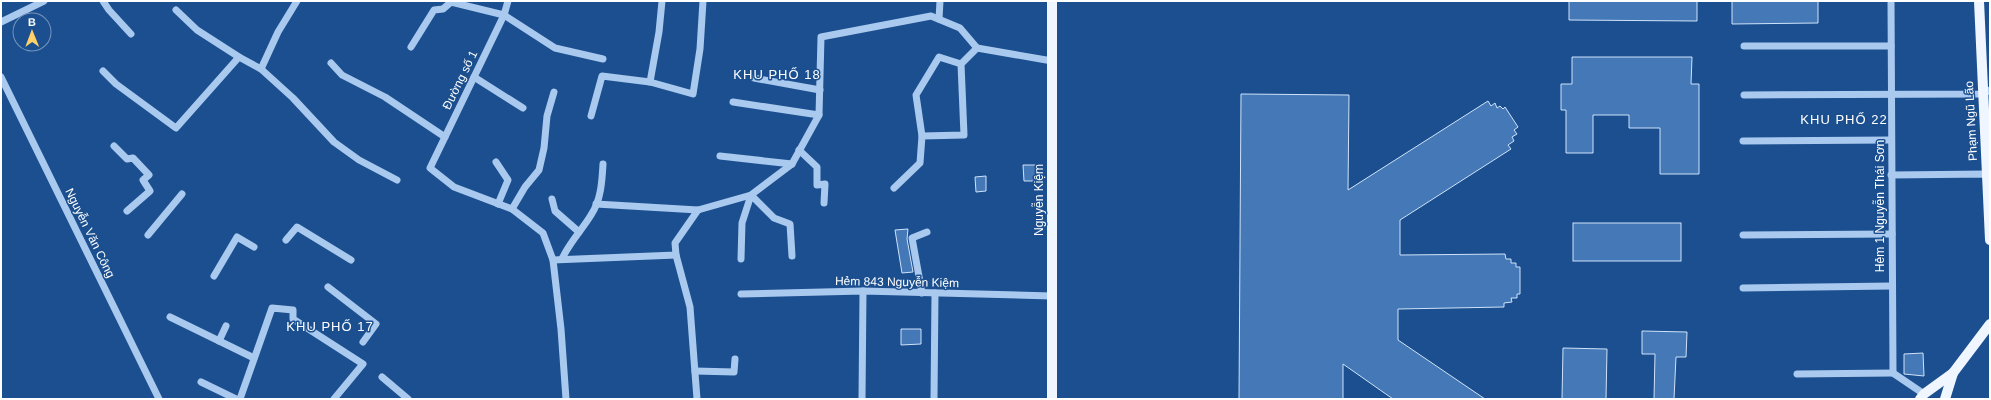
<svg xmlns="http://www.w3.org/2000/svg" width="1991" height="400" font-family="Arial,sans-serif">
	<rect width="100%" height="100%" fill="#1b4f8f"/>
	<g fill="#4478b7" stroke="#cfe3fa">
		<path d="M 1569,1 L 1697,1 L 1697,21 L 1569,20 Z"/>
		<path d="M 1732,1 L 1818,1 L 1818,23 L 1732,24 Z"/>
		<path d="M 1572,57 L 1692,57 L 1691,84 L 1699,84 L 1699,174 L 1660,174 L 1660,128 L 1629,128 L 1629,115 L 1593,115 L 1593,153 L 1566,153 L 1566,110 L 1561,110 L 1561,84 L 1572,84 Z"/>
		<path d="M 1241,94 L 1349,95 L 1348,190 L 1488,101 L 1491,106 L 1495,103 L 1497,108 L 1500,106 L 1503,109 L 1505,107 L 1518,127 L 1514,130 L 1517,134 L 1512,137 L 1514,141 L 1508,145 L 1511,149 L 1400,220 L 1400,255 L 1505,254 L 1506,259 L 1511,259 L 1511,263 L 1516,263 L 1516,267 L 1520,267 L 1520,294 L 1517,294 L 1517,298 L 1511,298 L 1512,302 L 1504,303 L 1504,307 L 1398,309 L 1398,340 L 1485,399 L 1393,399 L 1343,364 L 1343,399 L 1239,399 Z"/>
		<path d="M 1023,165 L 1036,165 L 1036,181 L 1024,181 Z"/>
		<path d="M 986,176 L 986,191 L 976,192 L 975,177 Z"/>
		<rect x="1573" y="223" width="108" height="38"/>
		<path d="M 908,229 L 907,239 L 913,272 L 902,273 L 895,230 Z"/>
		<path d="M 901,329 L 921,329 L 921,344 L 901,345 Z"/>
		<path d="M 1642,331 L 1687,332 L 1686,357 L 1676,357 L 1674,399 L 1654,399 L 1655,354 L 1642,354 Z"/>
		<path d="M 1563,348 L 1607,349 L 1606,399 L 1562,399 Z"/>
		<path d="M 1923,353 L 1924,376 L 1904,374 L 1904,354 Z"/>
	</g>
	<g fill="none" stroke-linecap="round" stroke-linejoin="round">
		<g stroke="#a9c9ee" stroke-width="7">
			<path d="M 103,1 L 109,10 L 131,34"/>
			<path d="M 508,1 L 504,15 L 430,168 L 454,187 L 512,209 L 543,233 L 553,260 L 676,255 L 675,243 L 698,210 L 751,195 L 792,164 L 819,115 L 821,37 L 931,16 L 960,28 L 977,48 L 1052,61"/>
			<path d="M 1891,1 L 1893,373 L 1924,394"/>
			<path d="M 176,10 L 197,30 L 239,57"/>
			<path d="M 939,19 L 940,1"/>
			<path d="M 1,22 L 44,1"/>
			<path d="M 1744,46 L 1891,46"/>
			<path d="M 411,47 L 434,10 L 443,9 L 451,2 L 504,15 L 555,48 L 603,59"/>
			<path d="M 331,63 L 342,75 L 385,97 L 445,137"/>
			<path d="M 261,69 L 293,98 L 334,142 L 359,160 L 397,180"/>
			<path d="M 103,71 L 116,84 L 176,128 L 239,57 L 261,69 L 278,32 L 297,1"/>
			<path d="M 1,77 L 159,399"/>
			<path d="M 474,77 L 523,108"/>
			<path d="M 754,78 L 820,90"/>
			<path d="M 650,82 L 659,32 L 662,1"/>
			<path d="M 1744,95 L 1983,94 L 1990,90"/>
			<path d="M 733,102 L 819,115"/>
			<path d="M 591,116 L 602,76 L 650,82 L 693,94 L 700,49 L 703,1"/>
			<path d="M 922,136 L 916,95 L 939,57 L 961,64"/>
			<path d="M 1743,141 L 1890,140"/>
			<path d="M 114,146 L 127,159 L 133,158 L 149,175 L 143,180 L 150,191 L 127,211"/>
			<path d="M 799,150 L 817,167 L 817,185 L 825,184 L 824,203"/>
			<path d="M 720,156 L 792,164"/>
			<path d="M 496,162 L 508,180 L 498,204"/>
			<path d="M 1891,175 L 1987,174 L 1990,177"/>
			<path d="M 894,188 L 920,163 L 922,136 L 964,135 L 961,64 L 977,48"/>
			<path d="M 552,199 L 555,211 L 579,232"/>
			<path d="M 596,204 L 698,210"/>
			<path d="M 512,209 L 525,187 L 539,170 L 544,148 L 547,116 L 554,92"/>
			<path d="M 148,235 L 182,194"/>
			<path d="M 1743,235 L 1892,234"/>
			<path d="M 286,240 L 297,227 L 351,260"/>
			<path d="M 676,255 L 690,307 L 697,399"/>
			<path d="M 562,259 C 569,243 582,230 591,215 C 601,200 602,182 603,164"/>
			<path d="M 741,259 L 742,223 L 751,195 L 774,218 L 790,224 L 792,256"/>
			<path d="M 553,260 L 561,329 L 566,399"/>
			<path d="M 214,276 L 237,237 L 254,247"/>
			<path d="M 328,287 L 376,324 L 363,342"/>
			<path d="M 1743,288 L 1892,286"/>
			<path d="M 922,293 L 912,238 L 927,232"/>
			<path d="M 741,294 L 863,291 L 1052,296"/>
			<path d="M 170,317 L 254,358"/>
			<path d="M 219,341 L 226,326"/>
			<path d="M 695,371 L 734,372 L 735,359"/>
			<path d="M 1797,374 L 1893,373"/>
			<path d="M 382,377 L 408,399"/>
			<path d="M 201,382 L 236,399"/>
			<path d="M 240,399 L 272,308 L 293,310 L 293,319 L 363,364 L 334,399"/>
			<path d="M 862,399 L 863,291"/>
			<path d="M 934,399 L 935,293"/>
		</g>
		<g stroke="#f0f6ff" stroke-width="10">
			<path d="M 1979,1 L 1990,240"/>
			<path d="M 1052,399 L 1052,1"/>
			<path d="M 1920,399 L 1924,394 L 1953,373 L 1990,324"/>
			<path d="M 1945,399 L 1953,373"/>
		</g>
	</g>
	<g text-anchor="middle" dominant-baseline="central" stroke-width="3" stroke-linejoin="round" paint-order="stroke">
		<g font-size="12" fill="#fff" stroke="#1b4f8f">
			<text transform="translate(460 80) rotate(-64)">Đường số 1</text>
			<text transform="translate(1971 121) rotate(-93)">Phạm Ngũ Lão</text>
			<text transform="translate(1039 200) rotate(-90)">Nguyễn Kiệm</text>
			<text transform="translate(1880 206) rotate(-90)">Hẻm 1 Nguyễn Thái Sơn</text>
			<text transform="translate(90 233) rotate(64)">Nguyễn Văn Công</text>
			<text transform="translate(897 282) rotate(1)">Hẻm 843 Nguyễn Kiệm</text>
		</g>
		<g font-size="13" letter-spacing="1" fill="#fff" stroke="#1b4f8f">
			<text x="777" y="74">KHU PHỐ 18</text>
			<text x="1844" y="119">KHU PHỐ 22</text>
			<text x="330" y="326">KHU PHỐ 17</text>
		</g>
	</g>
	<rect width="1991" height="400" fill="none" stroke="#ffffff" stroke-width="4"/>
	<g transform="translate(32 32) rotate(359)"><circle r="19" fill="#1b4f8f" stroke="#7695bc"/>
	<path d="M0-3L7 15L0 10L-7 15Z" fill="#ffd166"/>
	<text y="-6" font-size="11" font-weight="bold" text-anchor="middle" fill="#ffffff">B</text>
	</g>
</svg>
